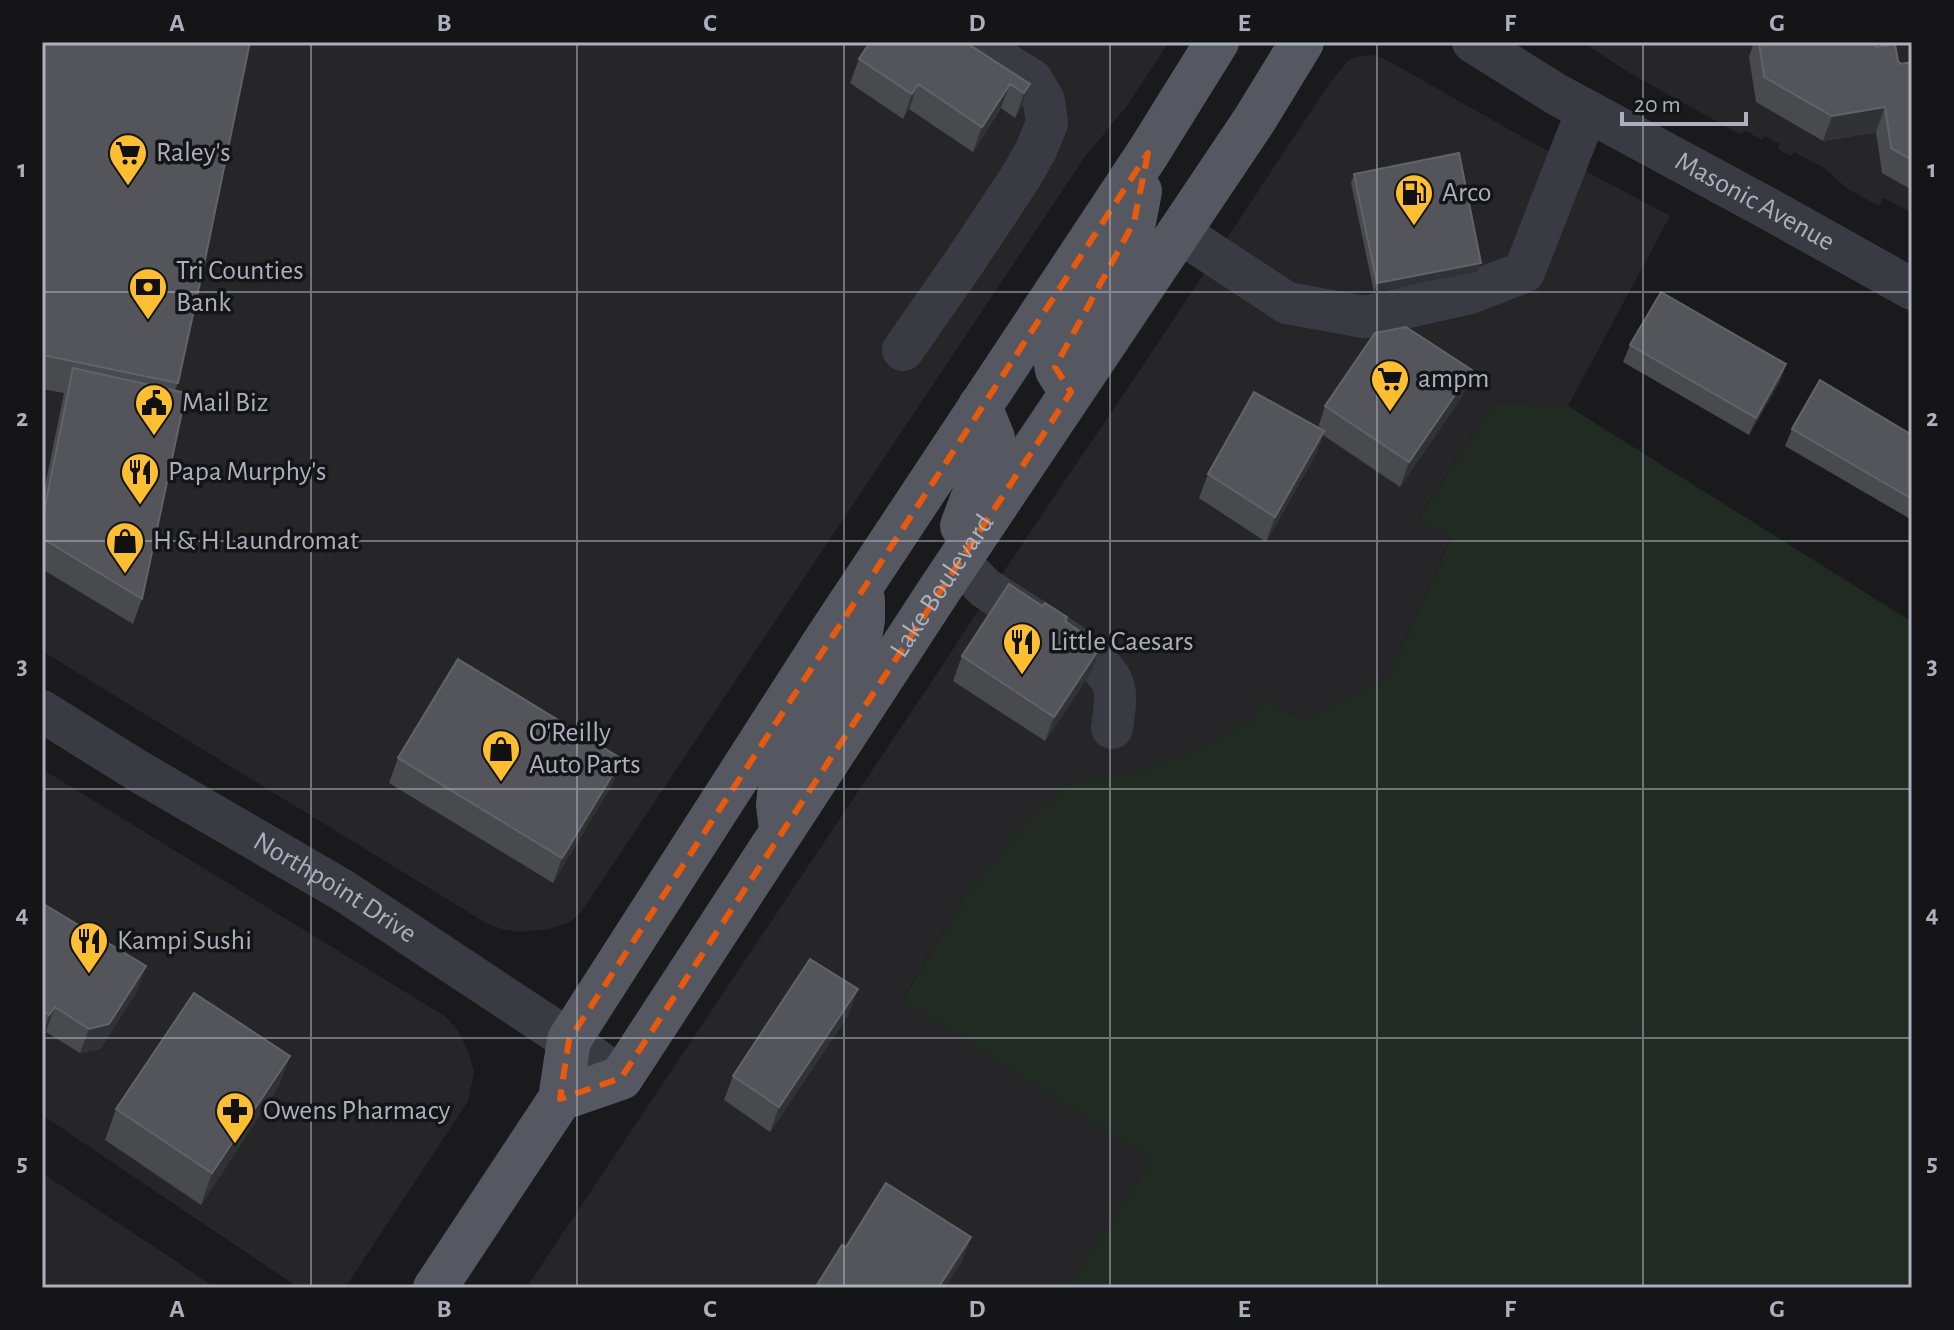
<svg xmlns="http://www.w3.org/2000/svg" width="1954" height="1330" font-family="'Alegreya Sans',sans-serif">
	<rect width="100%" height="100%" fill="#1a1a1c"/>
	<g fill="#262629">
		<path d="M 42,42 L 1169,42 L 1126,107 L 1084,158 L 581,912 L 570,922 L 549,929 L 517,932 L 502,929 L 486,923 L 42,651 Z"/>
		<path d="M 1582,42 L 1912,42 L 1912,213 L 1884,198 L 1879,206 L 1848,189 L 1824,168 L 1794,152 L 1791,156 L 1777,149 L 1780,144 L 1765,136 L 1762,140 L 1746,131 L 1739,134 L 1628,72 Z"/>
		<path d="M 1373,55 L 1385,59 L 1535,144 L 1670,216 L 1568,406 L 1493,404 L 1418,518 L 1451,537 L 1389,677 L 1305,719 L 1284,709 L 1253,726 L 1233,732 L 1157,766 L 1065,785 L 1022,827 L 971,888 L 903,998 L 1152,1161 L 1066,1288 L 526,1288 L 934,678 L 1012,559 L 1144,364 L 1331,81 L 1348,61 L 1355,57 Z"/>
		<path d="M 42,769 L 446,1017 L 458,1031 L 469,1053 L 474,1072 L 468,1101 L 345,1288 L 299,1288 L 42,1115 Z"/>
		<path d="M 42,1173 L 174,1260 L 215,1288 L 42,1288 Z"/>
	</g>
	<path fill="#212b23" d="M 1493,404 L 1568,406 L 1912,622 L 1912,1288 L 1066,1288 L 1152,1161 L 903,999 L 971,888 L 1022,827 L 1065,785 L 1157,766 L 1233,732 L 1235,722 L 1253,726 L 1261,699 L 1305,719 L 1389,677 L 1451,538 L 1418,519 Z"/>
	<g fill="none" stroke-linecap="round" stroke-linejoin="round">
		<g stroke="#3a3b42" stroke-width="42">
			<path id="s1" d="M 1473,42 L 1556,94 L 1767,208 L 1912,289"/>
			<path d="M 1179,232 L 1287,303 L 1364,317 L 1470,293 L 1524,272 L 1587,111"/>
			<path d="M 903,350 L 963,264 L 1022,175 L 1036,150 L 1047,123 L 1044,101 L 1032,80 L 970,42"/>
			<path d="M 959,562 L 985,588 L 1091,657 C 1120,683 1117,692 1112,728"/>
			<path id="s2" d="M 42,711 L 138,771 L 344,891 L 569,1040 L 621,1078"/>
		</g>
		<g stroke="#565861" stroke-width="44">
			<path d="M 1071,392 L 1057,370 L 1056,364 L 1064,346 L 1111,269 L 1123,246 L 1134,222 L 1140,191"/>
			<path d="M 962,526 L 992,446 L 993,438 L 980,406"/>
			<path d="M 781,829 L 778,805 L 780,786 L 789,762 L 818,718 L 859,644 L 863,620 L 863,600"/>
			<path id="s3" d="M 560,1099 L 621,1078 L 940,589 L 1255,119 L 1302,42"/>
			<path d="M 435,1288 L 560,1099 L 569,1040 L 825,641 L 1148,153 L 1217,42"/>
		</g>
	</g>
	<g fill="#484a4e">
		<path d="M 42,42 L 178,383 L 175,390 L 142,599 L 133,624 L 42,569 L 42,501 L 64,393 L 42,389 Z"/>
		<path d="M 1754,42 L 1876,42 L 1876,47 L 1901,64 L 1912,62 L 1912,190 L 1882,173 L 1876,132 L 1823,141 L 1756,102 L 1749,57 Z"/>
		<path d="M 859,59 L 1030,84 L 1021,108 L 1015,118 L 1001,108 L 973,152 L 909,109 L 903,119 L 850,83 Z"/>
		<path d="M 1354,174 L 1481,263 L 1477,272 L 1374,292 L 1351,183 Z"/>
		<path d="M 1630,345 L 1786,364 L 1780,381 L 1749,435 L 1623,362 Z"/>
		<path d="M 1463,395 L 1400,487 L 1323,435 L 1315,456 L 1266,542 L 1199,498 L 1208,474 L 1318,428 L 1325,406 Z"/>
		<path d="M 1792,429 L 1912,435 L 1912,520 L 1785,446 Z"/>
		<path d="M 1042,606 L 1067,617 L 1066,622 L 1101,646 L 1092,671 L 1045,741 L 953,681 L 962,656 Z"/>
		<path d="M 398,758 L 613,783 L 553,883 L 389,783 Z"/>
		<path d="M 42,903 L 137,991 L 100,1049 L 80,1053 L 46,1032 L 42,1038 Z"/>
		<path d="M 849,1014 L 770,1132 L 724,1100 L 733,1076 Z"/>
		<path d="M 290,1056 L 278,1087 L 201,1205 L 105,1140 L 116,1109 Z"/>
	</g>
	<g fill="#313235">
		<path d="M 918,84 L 909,109 L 903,119 L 912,94 Z"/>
		<path d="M 1010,84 L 1001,108 L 973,152 L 982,127 Z"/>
		<path d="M 1030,84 L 1021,108 L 1015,118 L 1024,93 Z"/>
		<path d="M 1885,107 L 1876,132 L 1823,141 L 1832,116 Z"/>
		<path d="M 1481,263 L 1477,272 L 1374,292 L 1377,283 Z"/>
		<path d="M 1786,364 L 1780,381 L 1749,435 L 1756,418 Z"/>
		<path d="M 1472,370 L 1463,395 L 1400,487 L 1409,462 Z"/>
		<path d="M 1324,431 L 1315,456 L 1266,542 L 1275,517 Z"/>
		<path d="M 1101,646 L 1092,671 L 1045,741 L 1054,717 Z"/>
		<path d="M 622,759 L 613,783 L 553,883 L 562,858 Z"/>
		<path d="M 146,966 L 137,991 L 100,1049 L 80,1053 L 89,1029 Z"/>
		<path d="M 858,989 L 849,1014 L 770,1132 L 779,1107 Z"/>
		<path d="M 55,1007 L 46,1032 L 42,1038 L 49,1015 Z"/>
		<path d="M 290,1056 L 278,1087 L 201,1205 L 212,1173 Z"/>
		<path d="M 971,1237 L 962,1262 L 945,1288 L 938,1288 Z"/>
	</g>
	<g fill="#53555a" stroke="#616369" stroke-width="2">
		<path d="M 42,42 L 250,42 L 206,255 L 178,383 L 42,355 Z"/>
		<path d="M 870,42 L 965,42 L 1030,84 L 1024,93 L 1010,84 L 982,127 L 918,84 L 912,94 L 859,59 Z"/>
		<path d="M 1759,42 L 1876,42 L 1876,47 L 1895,44 L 1898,61 L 1901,64 L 1912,62 L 1912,160 L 1891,148 L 1885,107 L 1832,116 L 1764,77 Z"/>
		<path d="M 1459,153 L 1481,263 L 1377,283 L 1354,174 Z"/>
		<path d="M 1661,292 L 1786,364 L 1756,418 L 1630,345 Z"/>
		<path d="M 1406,327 L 1472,370 L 1409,462 L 1325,406 L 1375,333 Z"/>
		<path d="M 73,368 L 186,393 L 142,599 L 42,538 L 42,521 Z"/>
		<path d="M 1820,380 L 1912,435 L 1912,499 L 1792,429 Z"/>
		<path d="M 1254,392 L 1324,431 L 1275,517 L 1208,474 Z"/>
		<path d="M 1009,584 L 1042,606 L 1045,603 L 1067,617 L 1065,621 L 1101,646 L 1054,717 L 962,656 Z"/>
		<path d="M 458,659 L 622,759 L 562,858 L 398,758 Z"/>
		<path d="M 42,903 L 146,966 L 109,1024 L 89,1029 L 55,1007 L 49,1015 L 42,1011 Z"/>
		<path d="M 810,959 L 858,989 L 779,1107 L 733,1076 Z"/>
		<path d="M 194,993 L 290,1056 L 212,1173 L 116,1109 Z"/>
		<path d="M 886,1183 L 971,1237 L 938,1288 L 815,1288 L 842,1245 L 846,1247 Z"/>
	</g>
	<path fill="none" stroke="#e8590c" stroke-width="6" stroke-dasharray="16 10" stroke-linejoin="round" d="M 1148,153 L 1134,222 L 1055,367 L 1071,392 L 621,1078 L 560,1099 L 569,1040 Z"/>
	<path fill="none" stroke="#acb0bc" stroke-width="2" stroke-opacity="0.55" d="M 311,42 L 311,1288M 577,42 L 577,1288M 844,42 L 844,1288M 1110,42 L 1110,1288M 1377,42 L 1377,1288M 1643,42 L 1643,1288M 42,292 L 1912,292M 42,541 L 1912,541M 42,789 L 1912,789M 42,1038 L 1912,1038"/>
	<defs>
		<symbol id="supermarket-pin" viewBox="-11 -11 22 30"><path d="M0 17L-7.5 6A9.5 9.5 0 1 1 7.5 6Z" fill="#fdbf31" stroke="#151517"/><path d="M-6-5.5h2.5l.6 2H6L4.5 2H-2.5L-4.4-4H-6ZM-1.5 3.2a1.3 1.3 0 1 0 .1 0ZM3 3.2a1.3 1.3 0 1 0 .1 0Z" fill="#111"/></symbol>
		<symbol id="fuel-pin" viewBox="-11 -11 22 30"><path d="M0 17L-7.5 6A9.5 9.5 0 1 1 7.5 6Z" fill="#fdbf31" stroke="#151517"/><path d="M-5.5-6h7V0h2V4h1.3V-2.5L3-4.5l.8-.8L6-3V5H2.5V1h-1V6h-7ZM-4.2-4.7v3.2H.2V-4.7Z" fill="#111"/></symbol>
		<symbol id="bank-pin" viewBox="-11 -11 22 30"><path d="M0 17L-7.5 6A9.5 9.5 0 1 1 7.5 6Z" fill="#fdbf31" stroke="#151517"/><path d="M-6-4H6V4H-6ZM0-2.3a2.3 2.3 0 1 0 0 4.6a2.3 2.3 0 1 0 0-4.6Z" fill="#111"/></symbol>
		<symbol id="civic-pin" viewBox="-11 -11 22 30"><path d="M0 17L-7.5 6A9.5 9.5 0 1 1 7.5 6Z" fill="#fdbf31" stroke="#151517"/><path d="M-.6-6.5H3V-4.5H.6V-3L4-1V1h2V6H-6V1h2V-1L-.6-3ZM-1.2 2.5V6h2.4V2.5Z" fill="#111"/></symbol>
		<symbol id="restaurant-pin" viewBox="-11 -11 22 30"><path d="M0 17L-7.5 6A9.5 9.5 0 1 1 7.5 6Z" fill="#fdbf31" stroke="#151517"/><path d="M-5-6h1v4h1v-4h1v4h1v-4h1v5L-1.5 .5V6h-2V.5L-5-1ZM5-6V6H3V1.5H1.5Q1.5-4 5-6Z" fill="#111"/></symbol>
		<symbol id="shop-pin" viewBox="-11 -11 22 30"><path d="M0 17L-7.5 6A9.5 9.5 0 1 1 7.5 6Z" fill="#fdbf31" stroke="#151517"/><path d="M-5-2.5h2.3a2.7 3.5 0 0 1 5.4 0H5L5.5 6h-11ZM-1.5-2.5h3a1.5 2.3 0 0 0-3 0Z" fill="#111"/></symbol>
		<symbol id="pharmacy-pin" viewBox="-11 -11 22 30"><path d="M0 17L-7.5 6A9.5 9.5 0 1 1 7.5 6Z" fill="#fdbf31" stroke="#151517"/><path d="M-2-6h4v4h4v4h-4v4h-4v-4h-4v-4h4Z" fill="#111"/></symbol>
	</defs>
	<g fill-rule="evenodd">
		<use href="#supermarket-pin" x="106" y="131" width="44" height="60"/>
		<use href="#fuel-pin" x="1392" y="171" width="44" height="60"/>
		<use href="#bank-pin" x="126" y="265" width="44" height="60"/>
		<use href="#supermarket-pin" x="1368" y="357" width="44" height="60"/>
		<use href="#civic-pin" x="132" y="381" width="44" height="60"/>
		<use href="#restaurant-pin" x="118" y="450" width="44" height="60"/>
		<use href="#shop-pin" x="103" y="519" width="44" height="60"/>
		<use href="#restaurant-pin" x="1000" y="620" width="44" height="60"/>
		<use href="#shop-pin" x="479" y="727" width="44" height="60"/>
		<use href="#restaurant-pin" x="67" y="919" width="44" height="60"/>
		<use href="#pharmacy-pin" x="213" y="1089" width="44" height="60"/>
	</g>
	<g text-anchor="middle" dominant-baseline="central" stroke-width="7" stroke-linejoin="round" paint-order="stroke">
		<g font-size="28" fill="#acb0bc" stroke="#151517" text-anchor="start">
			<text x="156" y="153">Raley's</text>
			<text x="1442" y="193">Arco</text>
			<text x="176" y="271">Tri Counties<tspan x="176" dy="32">Bank</tspan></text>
			<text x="1418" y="379">ampm</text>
			<text x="182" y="403">Mail Biz</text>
			<text x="168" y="472">Papa Murphy's</text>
			<text x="153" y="541">H &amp; H Laundromat</text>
			<text x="1050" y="642">Little Caesars</text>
			<text x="529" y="733">O'Reilly<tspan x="529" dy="32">Auto Parts</tspan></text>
			<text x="117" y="941">Kampi Sushi</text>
			<text x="263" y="1111">Owens Pharmacy</text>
		</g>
		<g font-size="28" fill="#acb0bc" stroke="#151517">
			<text stroke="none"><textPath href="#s1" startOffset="324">Masonic Avenue</textPath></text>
			<text stroke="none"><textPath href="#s3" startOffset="652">Lake Boulevard</textPath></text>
			<text stroke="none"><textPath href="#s2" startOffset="342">Northpoint Drive</textPath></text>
		</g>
	</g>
	<rect width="1954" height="1330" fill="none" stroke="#151517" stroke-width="88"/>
	<path d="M1622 112v12h124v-12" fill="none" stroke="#acb0bc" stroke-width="4"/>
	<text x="1634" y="112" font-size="24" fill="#acb0bc" stroke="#151517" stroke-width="6" paint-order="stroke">20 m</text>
	<rect x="44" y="44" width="1866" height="1242" fill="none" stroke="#acb0bc" stroke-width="3"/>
	<g font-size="26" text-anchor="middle" font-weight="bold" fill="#acb0bc">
		<text x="177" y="31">A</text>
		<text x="444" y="31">B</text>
		<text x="710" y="31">C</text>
		<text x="977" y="31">D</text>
		<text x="1244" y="31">E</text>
		<text x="1510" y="31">F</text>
		<text x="1777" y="31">G</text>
		<text x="22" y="177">1</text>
		<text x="1932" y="177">1</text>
		<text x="22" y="426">2</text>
		<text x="1932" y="426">2</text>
		<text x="22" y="674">3</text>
		<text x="1932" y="674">3</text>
		<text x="22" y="922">4</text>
		<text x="1932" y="922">4</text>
		<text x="22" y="1171">5</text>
		<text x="1932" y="1171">5</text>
		<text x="177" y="1317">A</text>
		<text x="444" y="1317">B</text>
		<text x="710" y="1317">C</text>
		<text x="977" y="1317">D</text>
		<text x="1244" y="1317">E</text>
		<text x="1510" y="1317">F</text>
		<text x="1777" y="1317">G</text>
	</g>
</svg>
